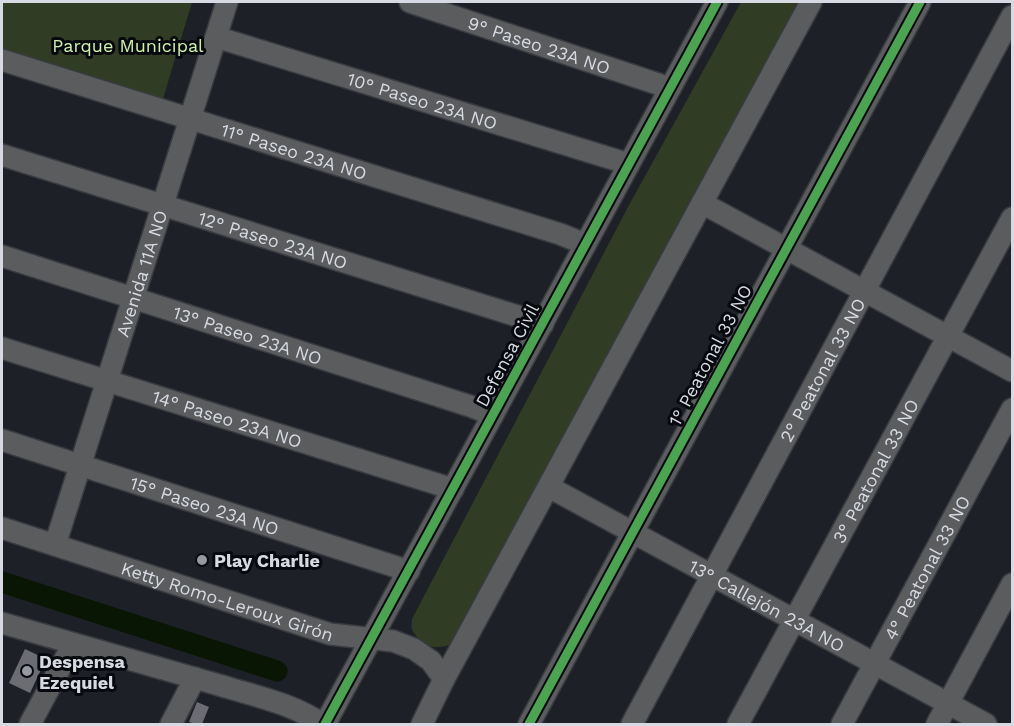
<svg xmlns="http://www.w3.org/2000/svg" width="1014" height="726" font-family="'Work Sans',sans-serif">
	<rect width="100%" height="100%" fill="#1e2027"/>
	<g fill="#303d24">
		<path d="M 2,2 L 192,2 L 162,102 L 2,50 Z"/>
		<path d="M 741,2 L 807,2 L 456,642 C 442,649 428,650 417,637 C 416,635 412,631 412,629 C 411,626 412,622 412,619 L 628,207 Z"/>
	</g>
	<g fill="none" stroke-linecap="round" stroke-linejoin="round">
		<path stroke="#0a1604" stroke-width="21" d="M 2,582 L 277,671"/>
	</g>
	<g fill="#6b6d73">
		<path d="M 25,649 L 46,659 L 30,693 L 9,683 Z"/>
		<path d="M 197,702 L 209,707 L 202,724 L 196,724 L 189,722 Z"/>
	</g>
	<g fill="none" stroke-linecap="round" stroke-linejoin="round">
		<defs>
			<g id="minor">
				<path id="s1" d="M 410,2 L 670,88"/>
				<path id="s2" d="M 216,37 L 629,164"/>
				<path id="s3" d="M 2,60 L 560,234 L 585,244"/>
				<path id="s4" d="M 2,155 L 543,324"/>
				<path d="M 702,203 L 1012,371"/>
				<path id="s5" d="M 2,256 L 470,406 L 493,415"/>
				<path id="s6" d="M 2,348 L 453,489"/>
				<path id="s7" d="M 2,440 L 409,571"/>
				<path id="s8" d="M 549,487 L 986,724"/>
				<path id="s9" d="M 2,528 L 330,634 L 393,641 L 414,649 L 431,661 L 444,679"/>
				<path id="s10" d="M 55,545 L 227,2"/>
				<path d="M 2,623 C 74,644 147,664 219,685 C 254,696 292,703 322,724"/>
				<path d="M 30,724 L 73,644"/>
				<path d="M 171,724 L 195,678"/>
				<path d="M 325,724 L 717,2"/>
				<path d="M 422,724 L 444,679 L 811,2"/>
				<path d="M 529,724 L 920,2"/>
				<path id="s11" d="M 632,724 L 1012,16"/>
				<path id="s12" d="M 738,724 L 1012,218"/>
				<path id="s13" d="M 842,724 L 1012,409"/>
				<path d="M 937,724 L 1012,584"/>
			</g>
		</defs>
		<use href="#minor" stroke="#393b40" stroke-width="24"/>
		<use href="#minor" stroke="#5a5c5e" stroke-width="21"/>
		<defs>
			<g id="cycleway">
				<path d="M 325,724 L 717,2"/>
				<path d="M 529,724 L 920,2"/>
			</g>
		</defs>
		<use href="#cycleway" stroke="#07090e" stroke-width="13"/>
		<use href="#cycleway" stroke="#4ca352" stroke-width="9"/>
	</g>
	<g fill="#9699a1" stroke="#07090e" stroke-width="2">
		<circle cx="202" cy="560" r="6"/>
		<circle cx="27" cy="671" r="6"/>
	</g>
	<g text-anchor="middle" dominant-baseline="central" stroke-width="6" stroke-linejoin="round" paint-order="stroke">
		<g font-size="18" fill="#d7dae2" stroke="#07090e">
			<text stroke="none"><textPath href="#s1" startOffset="136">9° Paseo 23A NO</textPath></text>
			<text stroke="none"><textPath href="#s2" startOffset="216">10° Paseo 23A NO</textPath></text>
			<text stroke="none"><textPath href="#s3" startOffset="306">11° Paseo 23A NO</textPath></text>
			<text stroke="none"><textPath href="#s4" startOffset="284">12° Paseo 23A NO</textPath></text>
			<text stroke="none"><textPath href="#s10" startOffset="285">Avenida 11A NO</textPath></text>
			<text stroke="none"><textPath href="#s5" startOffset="258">13° Paseo 23A NO</textPath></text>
			<text transform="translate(507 355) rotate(-62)">Defensa Civil</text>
			<text transform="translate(710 355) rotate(-62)">1° Peatonal 33 NO</text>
			<text stroke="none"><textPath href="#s11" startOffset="402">2° Peatonal 33 NO</textPath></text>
			<text stroke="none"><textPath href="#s6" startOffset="236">14° Paseo 23A NO</textPath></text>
			<text stroke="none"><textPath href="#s12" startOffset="288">3° Peatonal 33 NO</textPath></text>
			<text stroke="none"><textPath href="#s7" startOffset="213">15° Paseo 23A NO</textPath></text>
			<text stroke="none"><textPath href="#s13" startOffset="178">4° Peatonal 33 NO</textPath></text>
			<text stroke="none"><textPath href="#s9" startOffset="237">Ketty Romo-Leroux Girón</textPath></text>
			<text stroke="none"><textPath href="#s8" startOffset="248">13° Callejón 23A NO</textPath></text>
		</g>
		<g font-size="18" fill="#cef2ac" stroke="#07090e">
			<text x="128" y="45">Parque Municipal</text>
		</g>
		<g font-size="18" font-weight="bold" fill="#d7dae2" stroke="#07090e" text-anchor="start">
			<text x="214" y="560">Play Charlie</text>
			<text x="39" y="661">Despensa<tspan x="39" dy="21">Ezequiel</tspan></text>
		</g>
	</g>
	<rect width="1014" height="726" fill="none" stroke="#d7dae2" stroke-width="6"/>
</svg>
